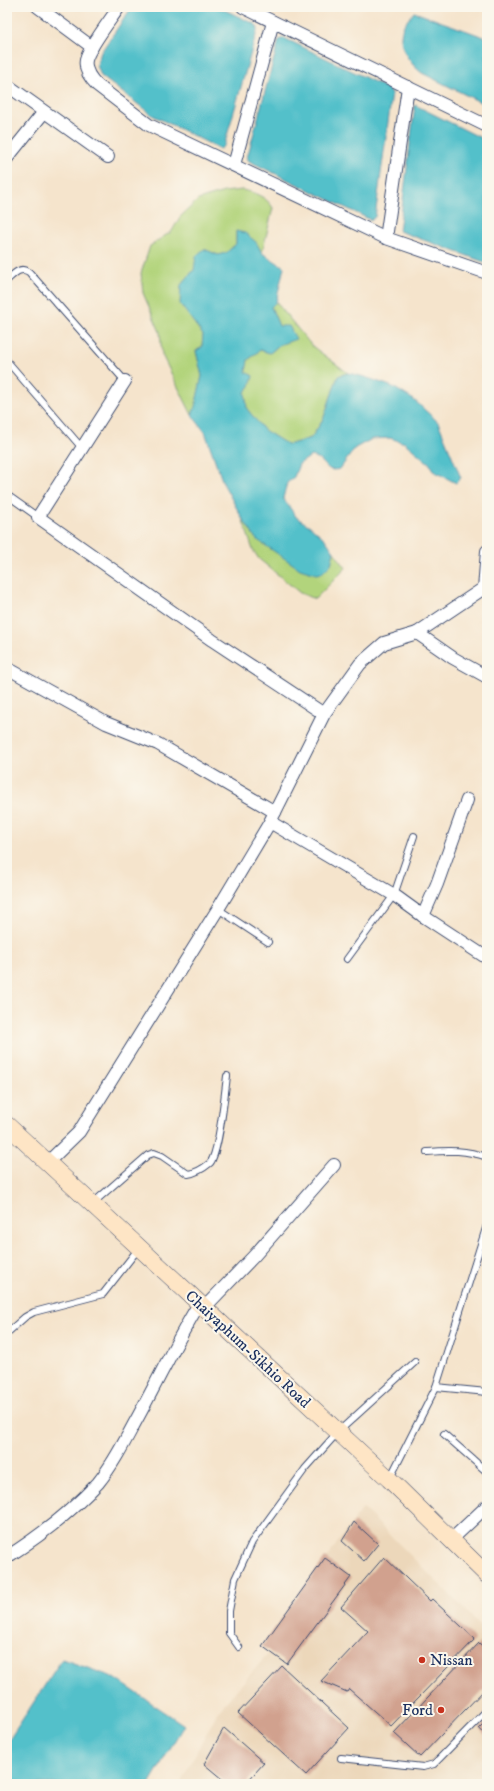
<svg xmlns="http://www.w3.org/2000/svg" width="494" height="1791" font-family="'IM FELL DW Pica',serif">
	<rect width="100%" height="100%" fill="#fbf7ec"/>
	<filter id="ink" filterUnits="userSpaceOnUse"><feTurbulence type="fractalNoise" baseFrequency=".025" numOctaves="2"/><feDisplacementMap in="SourceGraphic" scale="8" xChannelSelector="R" yChannelSelector="G"/><feConvolveMatrix kernelMatrix="1 2 1 2 8 2 1 2 1" color-interpolation-filters="sRGB"/></filter>
	<filter id="wash" filterUnits="userSpaceOnUse"><feTurbulence type="fractalNoise" baseFrequency=".012" numOctaves="4" result="noise"/><feDisplacementMap in="SourceGraphic" scale="16" xChannelSelector="R" yChannelSelector="G"/><feGaussianBlur stdDeviation="0.9" result="paint"/><feColorMatrix in="noise" values="0 0 0 0 0 0 0 0 0 0 0 0 0 0 0 0 0 1.4 0 .05"/><feComposite in="paint" operator="in"/></filter>
	<g filter="url(#wash)">
		<rect width="100%" height="100%" fill="#f5e4cc"/>
		<path fill="#ecd7ba" d="M 363,1508 L 487,1632 L 487,1784 L 180,1784 L 218,1711 L 270,1652 L 262,1646 Z"/>
		<g fill="#b2d47c" stroke="#66826d">
			<path d="M 242,190 C 254,192 267,197 273,208 L 262,253 C 256,241 249,234 236,231 L 236,244 L 226,253 L 218,255 L 204,249 L 194,270 L 181,285 L 181,304 L 203,335 L 202,347 L 196,351 L 202,376 L 195,407 L 192,415 L 162,355 L 160,332 L 143,293 L 141,273 L 150,246 L 172,231 L 180,217 L 198,200 L 224,192 Z"/>
			<path d="M 276,302 L 312,346 L 348,373 L 338,376 L 323,420 L 311,438 L 288,445 L 264,430 L 247,409 L 245,392 L 250,386 L 253,376 L 245,372 L 248,360 L 260,350 L 270,353 L 279,345 L 279,326 L 271,307 Z"/>
			<path d="M 242,518 L 256,539 L 331,564 L 334,552 L 346,568 L 315,599 L 300,593 L 259,559 L 253,550 Z"/>
		</g>
		<g fill="#52c0ca" stroke="#367894">
			<path d="M 132,7 L 218,7 L 255,24 L 258,28 L 224,146 L 220,149 L 152,115 L 101,76 L 97,65 L 101,52 Z"/>
			<path d="M 414,12 L 487,38 L 487,103 L 482,103 L 422,73 C 409,63 396,45 403,27 C 405,22 411,17 414,12 Z"/>
			<path d="M 284,38 L 389,89 L 392,93 L 375,217 L 371,220 L 249,161 L 247,158 L 279,40 Z"/>
			<path d="M 415,105 L 487,141 L 487,263 L 399,231 Z"/>
			<path d="M 236,231 L 245,233 L 256,242 L 262,253 L 284,267 L 276,302 L 271,307 L 279,326 L 289,326 L 296,339 L 279,345 L 270,353 L 260,350 L 248,360 L 246,372 L 253,376 L 250,386 L 245,392 L 247,409 L 264,430 L 288,445 L 311,438 L 323,420 L 338,376 L 348,373 L 365,377 L 393,387 L 414,400 L 438,422 L 461,478 L 456,483 L 433,471 L 430,464 L 405,443 L 390,438 L 372,439 L 355,448 L 340,469 C 326,472 329,467 320,460 C 318,458 313,457 311,456 L 299,464 L 294,477 L 287,483 L 283,498 L 297,518 L 310,526 L 325,539 L 334,552 L 331,564 L 322,573 L 316,574 L 300,569 L 256,539 L 242,518 L 223,483 L 205,432 L 192,415 L 195,407 L 202,376 L 196,351 L 202,347 L 203,335 L 180,304 L 181,285 L 194,270 L 196,256 L 204,249 L 218,255 L 226,253 L 236,244 Z"/>
			<path d="M 62,1659 L 113,1677 L 184,1725 L 149,1784 L 7,1784 L 7,1743 Z"/>
		</g>
		<g id="blocks">
			<g fill="#d1a18e">
				<path d="M 354,1522 L 378,1544 L 364,1561 L 342,1541 Z"/>
				<path d="M 384,1557 L 430,1601 L 432,1599 L 475,1639 L 391,1726 L 349,1689 L 347,1692 L 321,1681 L 368,1631 L 341,1607 Z"/>
				<path d="M 325,1558 L 351,1577 L 287,1664 L 262,1646 Z"/>
				<path d="M 479,1643 L 487,1650 L 487,1687 L 420,1757 L 394,1733 Z"/>
				<path d="M 282,1666 L 349,1728 L 306,1775 L 238,1713 Z"/>
				<path d="M 487,1720 L 487,1737 L 479,1728 Z"/>
				<path d="M 224,1728 L 264,1763 L 245,1784 L 228,1784 L 204,1764 Z"/>
			</g>
		</g>
	</g>
	<g filter="url(#ink)">
		<use href="#blocks" fill-opacity="0" stroke="#3c4a6e" stroke-width="1"/>
		<g fill="none" stroke-linecap="round" stroke-linejoin="round">
			<defs>
				<g id="service">
					<path d="M 7,280 C 14,274 20,266 29,272 L 125,381"/>
					<path d="M 7,361 L 82,448"/>
					<path d="M 7,495 L 38,517"/>
					<path d="M 218,909 L 268,942"/>
					<path d="M 347,959 L 394,895 L 414,836"/>
					<path d="M 427,1152 C 450,1150 466,1150 487,1157"/>
					<path d="M 93,1203 L 148,1155 L 154,1153 L 162,1156 L 188,1174 C 195,1173 204,1168 210,1163 C 219,1153 225,1092 227,1076"/>
					<path d="M 7,1333 L 25,1317 L 34,1312 L 103,1294 L 139,1248"/>
					<path d="M 436,1387 L 487,1392"/>
					<path d="M 444,1434 L 487,1472"/>
					<path d="M 390,1478 L 436,1387 L 487,1225"/>
					<path d="M 239,1647 L 229,1633 L 229,1611 L 235,1579 L 252,1542 L 305,1469 L 338,1432 L 415,1362"/>
					<path d="M 341,1758 L 423,1767 L 434,1764 L 487,1710"/>
				</g>
				<g id="minor">
					<path d="M 38,7 L 92,47"/>
					<path d="M 119,7 C 111,19 89,47 86,60 C 84,70 90,78 97,85 L 149,125 L 386,238 L 487,273"/>
					<path d="M 243,7 L 487,126"/>
					<path d="M 7,85 L 108,157"/>
					<path d="M 7,158 L 44,112"/>
					<path d="M 234,165 L 273,22"/>
					<path d="M 386,238 L 408,87"/>
					<path d="M 125,381 L 38,517 L 212,640 L 324,714"/>
					<path d="M 484,589 L 487,551"/>
					<path d="M 417,633 L 487,586"/>
					<path d="M 7,668 L 106,723 L 158,744 L 275,812"/>
					<path d="M 270,822 L 394,895 L 423,916 L 487,958"/>
					<path d="M 423,916 L 437,884 L 467,800"/>
					<path d="M 47,1163 L 79,1132 L 218,909 L 270,822 L 324,714 L 360,664 L 384,643 L 417,633 L 453,658 L 487,677"/>
					<path d="M 204,1308 L 254,1256 L 334,1165"/>
					<path d="M 451,1540 L 487,1506"/>
					<path d="M 7,1557 C 40,1536 71,1512 98,1483 C 112,1466 123,1445 133,1426 C 156,1385 175,1343 199,1304"/>
				</g>
				<path id="secondary" d="M 7,1125 L 389,1479 L 487,1575"/>
			</defs>
			<use href="#service" stroke="#3c4a6e" stroke-width="8"/>
			<use href="#minor" stroke="#3c4a6e" stroke-width="14"/>
			<use href="#secondary" stroke="#3c4a6e" stroke-width="18"/>
			<use href="#service" stroke="#fff" stroke-width="6"/>
			<use href="#minor" stroke="#fff" stroke-width="12"/>
			<use href="#secondary" stroke="#fee5c5" stroke-width="17"/>
		</g>
	</g>
	<g fill="#c8321e" stroke="#fbf7ec" stroke-width="1.5">
		<circle cx="422" cy="1660" r="4"/>
		<circle cx="441" cy="1710" r="4"/>
	</g>
	<g text-anchor="middle" dominant-baseline="central" stroke-width="4" stroke-linejoin="round" paint-order="stroke">
		<g font-size="16" fill="#1b2f5e" stroke="#fbf7ec">
			<text transform="translate(248 1349) rotate(43)">Chaiyaphum-Sikhio Road</text>
		</g>
		<g font-size="16" fill="#1b2f5e" stroke="#fbf7ec" text-anchor="start">
			<text x="430" y="1660">Nissan</text>
			<text x="433" y="1710" text-anchor="end">Ford</text>
		</g>
	</g>
	<rect width="494" height="1791" fill="none" stroke="#fbf7ec" stroke-width="24"/>
</svg>
